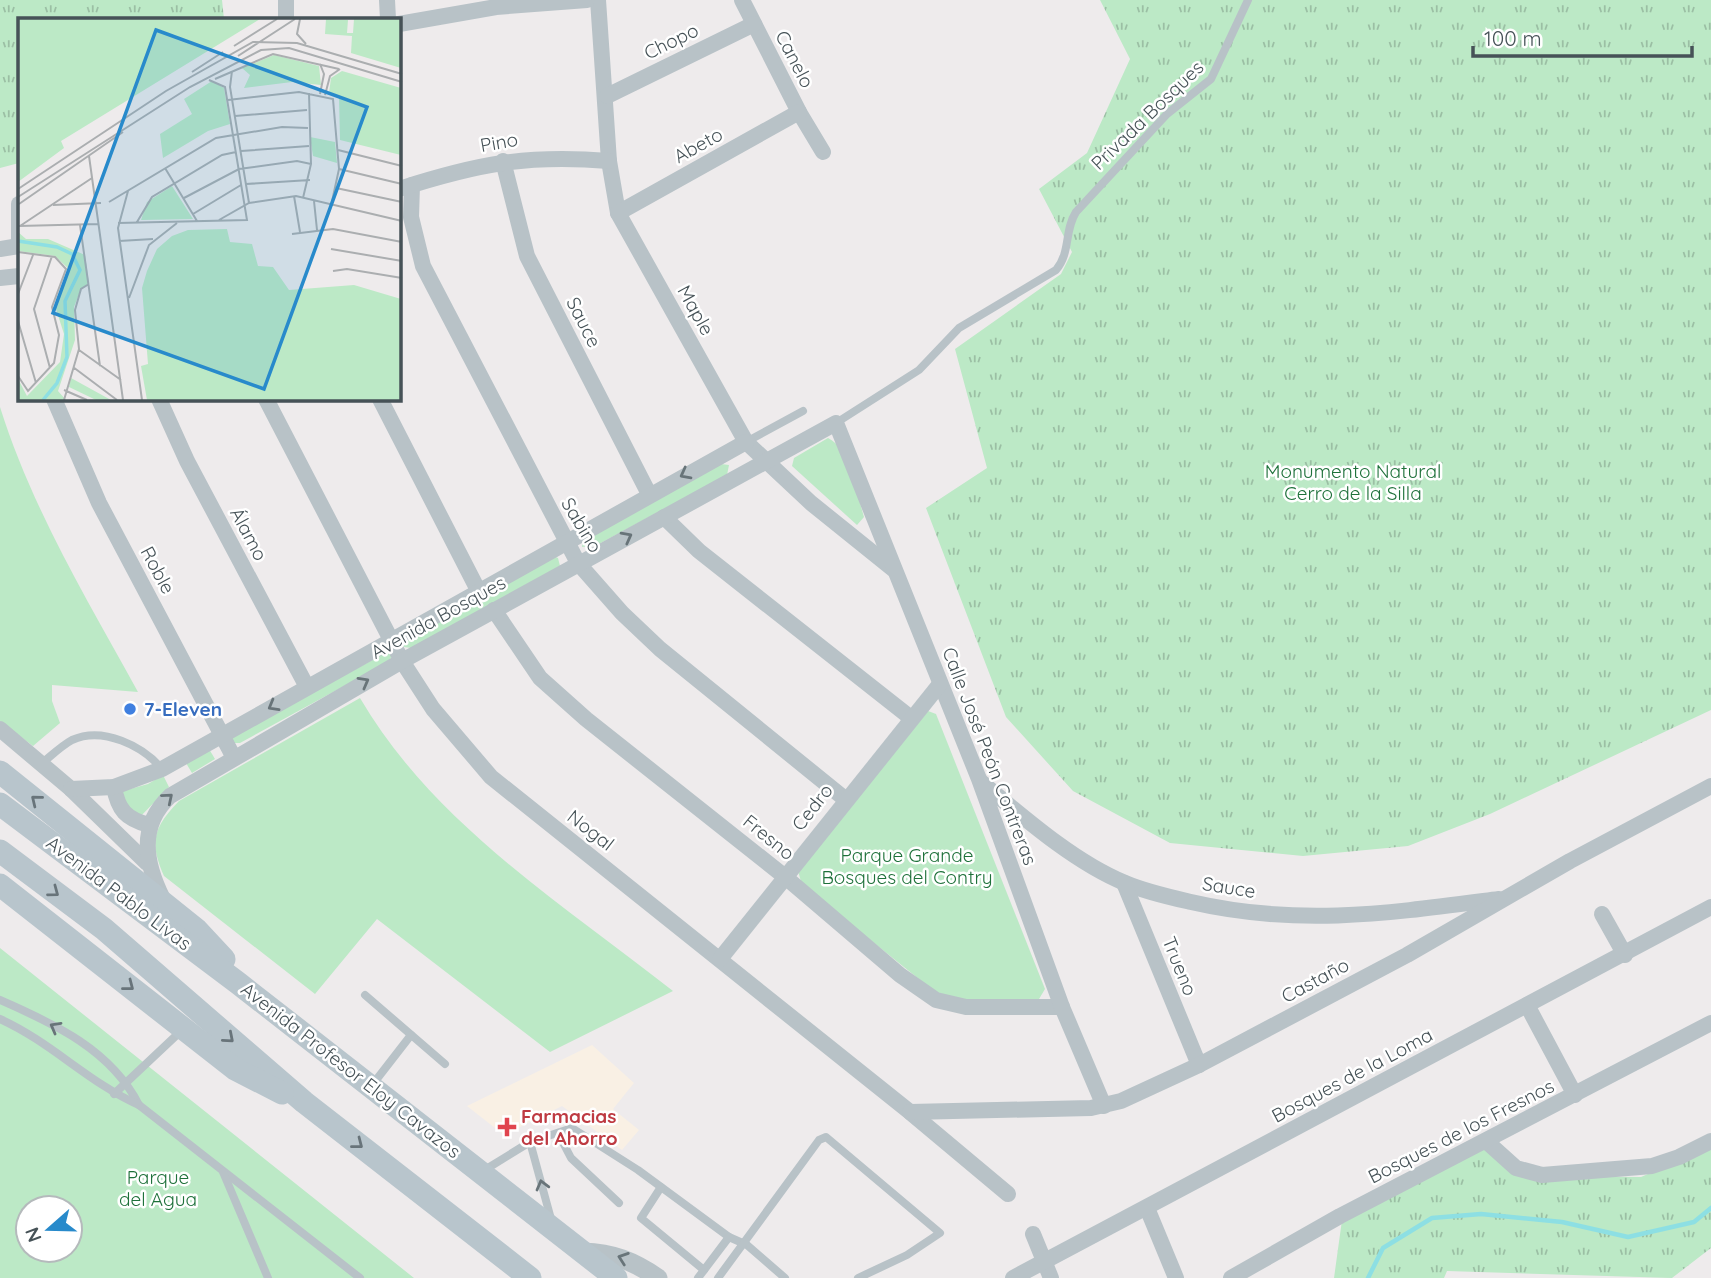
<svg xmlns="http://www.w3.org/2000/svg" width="1711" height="1278" font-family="Quicksand,sans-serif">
	<defs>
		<pattern id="grass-tufts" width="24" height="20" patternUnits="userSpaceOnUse" patternTransform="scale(1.75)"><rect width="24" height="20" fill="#bce9c6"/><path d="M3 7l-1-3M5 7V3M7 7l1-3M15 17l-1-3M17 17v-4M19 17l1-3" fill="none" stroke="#9bbfa4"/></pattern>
	</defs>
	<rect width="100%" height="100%" fill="#eeebec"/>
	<path fill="#f9f0e4" d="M 592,1045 L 634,1083 L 613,1109 L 639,1130 L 622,1150 L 562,1106 L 504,1135 L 467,1106 Z"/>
	<g fill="url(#grass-tufts)">
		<path d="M 0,0 L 222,0 L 224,19 L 19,19 L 19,163 L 0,168 Z"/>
		<path d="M 1100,0 L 1711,0 L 1711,710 L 1490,814 L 1408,846 L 1303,856 L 1170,843 L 1073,791 L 1006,717 L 926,508 L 987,468 L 955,349 L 1061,274 L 1072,252 L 1039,189 L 1087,153 L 1130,59 Z"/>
		<path d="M 1485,1144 L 1529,1176 L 1641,1177 L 1711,1147 L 1711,1248 L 1672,1278 L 1447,1271 L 1444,1278 L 1334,1278 L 1342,1220 Z"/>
	</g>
	<g fill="#bce9c6" fill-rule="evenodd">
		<path d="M 0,407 C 32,509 87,599 138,692 L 52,685 L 52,701 L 60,723 L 33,746 L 0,721 Z"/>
		<path d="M 828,438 C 851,449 857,495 864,517 L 857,525 L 792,466 L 794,458 Z"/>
		<path d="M 721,464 L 729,465 L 727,475 L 597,545 L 582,547 L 583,541 Z"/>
		<path d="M 551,555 L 558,558 L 560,566 L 411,648 L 404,647 L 402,641 Z"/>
		<path d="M 389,651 L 393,655 L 388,662 L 240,743 L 232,743 L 232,736 Z"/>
		<path d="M 360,698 C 433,823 561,903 673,991 L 550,1052 L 377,919 L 315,994 L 164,876 C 149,842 153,828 179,801 Z"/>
		<path d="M 928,711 L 936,714 L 1045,989 L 1039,999 L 968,1001 L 935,992 L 802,885 L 798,871 Z"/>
		<path d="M 209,749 L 215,759 L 192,773 L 186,763 Z"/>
		<path d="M 163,775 L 169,787 L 139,818 L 132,815 L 121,795 L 123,791 L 148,784 Z"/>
		<path d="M 0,948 L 414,1278 L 0,1278 ZM 28,1208 L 70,1208 L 70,1250 L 28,1250 Z"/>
	</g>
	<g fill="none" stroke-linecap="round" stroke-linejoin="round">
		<path stroke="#8ddfe3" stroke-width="4.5" d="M 1368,1278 L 1383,1248 L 1432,1218 L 1481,1214 L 1562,1222 L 1628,1237 L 1694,1222 L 1711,1208"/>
		<g stroke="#b8c2c7" stroke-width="8">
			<path d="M 836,423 L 919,370 L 959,328 L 1056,270 C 1071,252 1064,231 1076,212 L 1167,114 L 1211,79 L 1248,0"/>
			<path d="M 746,442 L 803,411"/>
			<path d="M 41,764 C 51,756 61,746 72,740 C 103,726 143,746 162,769"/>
			<path d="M 365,995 L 445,1064"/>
			<path d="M 0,1000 C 55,1024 111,1050 139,1105"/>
			<path d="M 0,1019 C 51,1042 89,1083 139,1105 L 360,1278"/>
			<path d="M 373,1084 L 411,1035"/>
			<path d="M 114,1094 L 181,1031"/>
			<path d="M 558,1133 L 571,1158 L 619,1203"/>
			<path d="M 530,1142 L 551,1219"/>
			<path d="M 483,1171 L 530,1142 L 572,1128 L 638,1170 L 729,1237 L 747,1245 L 785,1278"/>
			<path d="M 223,1172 L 268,1278"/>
			<path d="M 661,1187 L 641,1218 L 704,1270"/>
			<path d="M 698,1278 L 729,1237"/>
			<path d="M 718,1278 L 819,1140 L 826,1137 L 940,1233 L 907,1255 L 858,1278"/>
		</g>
		<g stroke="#b8c2c7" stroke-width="16">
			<path d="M 286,0 L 286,19"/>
			<path d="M 387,0 L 388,19"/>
			<path d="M 598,0 L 609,161 L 618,213 L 746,442 L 811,503 L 893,569"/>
			<path d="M 742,0 L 799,112 L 823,152"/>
			<path d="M 399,24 L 496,7 L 587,0"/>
			<path d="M 607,96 L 754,24"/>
			<path d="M 503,161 L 527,256 L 649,494"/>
			<path d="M 412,185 L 411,217 L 423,266 L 578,563 L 622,613 L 660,649 L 845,799"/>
			<path d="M 399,189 C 477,164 527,154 609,161"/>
			<path d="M 19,204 L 19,239"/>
			<path d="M 618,213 L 799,112"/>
			<path d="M 0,249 L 19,246"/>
			<path d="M 0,278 L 19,276"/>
			<path d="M 54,399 L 99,503 L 233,756"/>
			<path d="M 159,399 L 187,461 L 307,687"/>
			<path d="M 266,399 L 402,661 L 433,709 L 491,777 L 910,1112 L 1008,1194"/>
			<path d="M 380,399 L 478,590"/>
			<path d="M 664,517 L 699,551 L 911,718"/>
			<path d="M 494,610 L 540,678 L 586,719 L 784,876 L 900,975 L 936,1000 L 966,1007 L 1062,1007"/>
			<path d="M 0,729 L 71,789 L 147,863"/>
			<path d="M 981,782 C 1023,817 1074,862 1125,883 C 1146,892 1169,897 1191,902 C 1299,927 1391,913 1499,899"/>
			<path d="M 114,787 C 118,810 126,819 149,825"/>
			<path d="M 71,789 L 114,787 L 162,769 L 746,442"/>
			<path d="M 1124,883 L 1199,1065"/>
			<path d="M 163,899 C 145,863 138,826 170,796 L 402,661 L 836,423 L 979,779 L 1062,1007 L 1104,1106"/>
			<path d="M 1602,914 L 1625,955"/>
			<path d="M 720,959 L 940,684"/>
			<path d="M 1527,1005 L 1575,1095"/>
			<path d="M 910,1112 L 1091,1108 L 1121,1101 L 1199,1065 L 1407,955 L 1570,861 L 1711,786"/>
			<path d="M 1486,1141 L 1516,1168 L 1542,1175 L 1652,1166 L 1679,1157 L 1711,1141"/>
			<path d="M 1147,1208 L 1176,1278"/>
			<path d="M 1033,1234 L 1051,1278"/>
			<path d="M 1013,1278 L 1711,907"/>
			<path d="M 1231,1278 L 1340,1216 L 1711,1023"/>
		</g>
		<path stroke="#b8c2c7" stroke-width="19" d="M 583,1252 C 613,1253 633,1261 658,1278"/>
		<g stroke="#b8c5cc" stroke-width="23">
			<path d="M 0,772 L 197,930 L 224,959"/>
			<path d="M 0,804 L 238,983 L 616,1278"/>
			<path d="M 0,851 L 104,929 L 304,1102 L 530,1278"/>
			<path d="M 0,885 L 235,1069 L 282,1093"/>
		</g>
	</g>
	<defs><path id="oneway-chevron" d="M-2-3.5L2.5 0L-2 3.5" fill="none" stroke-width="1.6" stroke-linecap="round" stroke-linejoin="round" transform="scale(1.75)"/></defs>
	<g stroke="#687479">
		<use href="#oneway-chevron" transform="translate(685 474) rotate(152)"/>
		<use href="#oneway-chevron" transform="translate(627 537) rotate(-28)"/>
		<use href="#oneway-chevron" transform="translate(364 682) rotate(-29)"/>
		<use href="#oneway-chevron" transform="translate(273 706) rotate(150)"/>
		<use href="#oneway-chevron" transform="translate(168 798) rotate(-40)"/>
		<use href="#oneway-chevron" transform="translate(55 1027) rotate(-151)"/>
		<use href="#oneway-chevron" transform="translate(542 1185) rotate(-105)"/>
		<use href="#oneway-chevron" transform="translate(623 1258) rotate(-161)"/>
	</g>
	<g stroke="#68747a">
		<use href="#oneway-chevron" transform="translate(36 800) rotate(-141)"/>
		<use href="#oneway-chevron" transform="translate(54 892) rotate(37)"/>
		<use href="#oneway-chevron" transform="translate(129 986) rotate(38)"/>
		<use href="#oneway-chevron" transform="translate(229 1038) rotate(41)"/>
		<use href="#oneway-chevron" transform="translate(358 1144) rotate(38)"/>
	</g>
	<circle fill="#3f7fe0" stroke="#fff" stroke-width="2.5" cx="130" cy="709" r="7"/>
	<path fill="#e0444e" stroke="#fff" stroke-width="2.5" d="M503.5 1116.5h7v7h7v7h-7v7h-7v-7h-7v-7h7z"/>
	<g text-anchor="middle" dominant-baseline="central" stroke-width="5" stroke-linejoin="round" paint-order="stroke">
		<g font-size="19" fill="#465257" stroke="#fff">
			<text transform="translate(671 41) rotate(-26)">Chopo</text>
			<text transform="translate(795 59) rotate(63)">Canelo</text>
			<text transform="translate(1147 115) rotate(-44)">Privada Bosques</text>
			<text transform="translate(499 142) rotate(-10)">Pino</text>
			<text transform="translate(698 145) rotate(-29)">Abeto</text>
			<text transform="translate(696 310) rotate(61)">Maple</text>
			<text transform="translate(584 322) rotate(63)">Sauce</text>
			<text transform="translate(582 525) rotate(59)">Sabino</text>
			<text transform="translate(249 534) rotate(62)">Álamo</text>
			<text transform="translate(158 570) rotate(62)">Roble</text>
			<text transform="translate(438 617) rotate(-29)">Avenida Bosques</text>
			<text transform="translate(990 756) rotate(69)">Calle José Peón Contreras</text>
			<text transform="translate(812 807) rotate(-52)">Cedro</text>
			<text transform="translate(591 830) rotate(38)">Nogal</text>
			<text transform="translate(769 837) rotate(39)">Fresno</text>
			<text transform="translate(1229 887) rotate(9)">Sauce</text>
			<text transform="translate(119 893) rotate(37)">Avenida Pablo Livas</text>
			<text transform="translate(1180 966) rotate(68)">Trueno</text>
			<text transform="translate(1315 980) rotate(-28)">Castaño</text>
			<text transform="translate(351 1070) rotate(38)">Avenida Profesor Eloy Cavazos</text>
			<text transform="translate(1352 1075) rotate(-28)">Bosques de la Loma</text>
			<text transform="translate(1461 1131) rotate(-27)">Bosques de los Fresnos</text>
		</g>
		<g font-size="19" fill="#1e713a" stroke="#fff">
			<text x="1353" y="471">Monumento Natural<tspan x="1353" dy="22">Cerro de la Silla</tspan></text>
			<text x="907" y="855">Parque Grande<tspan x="907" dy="22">Bosques del Contry</tspan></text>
			<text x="158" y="1177">Parque<tspan x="158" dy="22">del Agua</tspan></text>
		</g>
		<g font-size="19" font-weight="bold" fill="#366cbe" stroke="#fff" text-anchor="start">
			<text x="144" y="709">7-Eleven</text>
		</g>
		<g font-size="19" font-weight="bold" fill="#be3a42" stroke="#fff" text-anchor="start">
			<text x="521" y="1116">Farmacias<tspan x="521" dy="22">del Ahorro</tspan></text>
		</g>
	</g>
	<g transform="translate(18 18)">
		<rect width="383" height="383" fill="#eeebec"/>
		<path d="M 308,1 L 330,2 L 329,15 L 335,15 L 336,1 L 383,1 L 383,50 L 333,35 L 334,18 L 307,16 ZM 324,53 L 383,70 L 383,137 L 322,122 L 321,79 L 311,75 L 313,60 ZM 209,211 L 212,224 L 234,226 L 240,248 L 255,249 L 271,272 L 336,267 L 383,281 L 383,382 L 129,382 L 123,348 L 130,346 L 124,270 L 129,253 L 139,231 L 154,218 L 170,212 ZM 0,214 L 8,221 L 30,221 L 67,237 L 71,265 L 63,271 L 56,289 L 57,322 L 40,373 L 48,382 L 0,382 L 0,361 L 9,378 L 42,344 L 46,316 L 37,288 L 52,252 L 37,238 L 0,233 ZM 53,360 L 93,382 L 78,382 L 51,369 Z" fill="#bce9c6"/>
		<path d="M 0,1 L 242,1 L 43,123 L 46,130 L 0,164 ZM 256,37 L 301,48 L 303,67 L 274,64 L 226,70 L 232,57 L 224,50 ZM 194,63 L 206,70 L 212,106 L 190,113 L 145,140 L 142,116 L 174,96 L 166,81 ZM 292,119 L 317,124 L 319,145 L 295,138 ZM 154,168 L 175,201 L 123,202 L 129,184 Z" fill="#bce9c6"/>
		<path fill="none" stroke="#8ddfe3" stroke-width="3.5" d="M 0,223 L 39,229 L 54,236 L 62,252 L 47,283 L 49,339 L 39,365 L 25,382"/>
		<path fill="none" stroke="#abaeb0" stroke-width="2" d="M 282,1 L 279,16 L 288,26M 216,28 L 259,1M 220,38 L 277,1M 214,53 L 212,69 L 231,185M 174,54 L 205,34M 197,61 L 255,36 L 321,51M 302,76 L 306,56 L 302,46M 307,77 L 312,58 L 322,51M 210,82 L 281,74 L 315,81 L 321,151 L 313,188M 217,98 L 289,92M 320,132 L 384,148M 223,133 L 291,128M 71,138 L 105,382M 147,150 L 179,203M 321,151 L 384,166M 228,166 L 292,162M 318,170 L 384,184M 0,171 L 148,73 L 235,24 L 279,25 L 384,56M 110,173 L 100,210 L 124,382M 276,178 L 282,214M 0,179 L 172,69 L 243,32 L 271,30 L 384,64M 166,180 L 221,151 L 279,143 L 293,146M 285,180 L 293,146 L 291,75M 296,183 L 299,212M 91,184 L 198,120 L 264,109 L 290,110M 1,186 L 105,114M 35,187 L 83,185M 175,196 L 223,167M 201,202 L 231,185 L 278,178 L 384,203M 119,204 L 134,179 L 204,137 L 218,134M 100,205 L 229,202 L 207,69 L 191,62M 62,207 L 82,348M 1,208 L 80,206M 2,208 L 74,160M 274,216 L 315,211 L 384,224M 101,223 L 135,221M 313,231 L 384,243M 0,234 L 37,239 L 48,251 L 34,289 L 41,317 L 36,345 L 10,373 L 0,358M 315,253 L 329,251 L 384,260M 0,276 L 15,237M 111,280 L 131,227 L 159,205M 0,303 L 18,365M 61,332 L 103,362M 55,349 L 99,382M 32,350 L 16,291 L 34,238M 46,372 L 69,382M 46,382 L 61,331 L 57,292 L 63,271 L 71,266"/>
		<path fill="#288acb" fill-opacity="0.15" stroke="#288acb" stroke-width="3.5" d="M 138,12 L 349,89 L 246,371 L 35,295 Z"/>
		<rect width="383" height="383" fill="none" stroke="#465257" stroke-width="3.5"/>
	</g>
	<g transform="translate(49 1229) rotate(250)"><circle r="33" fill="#ffffff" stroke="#b5babc" stroke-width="2"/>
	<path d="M0-5L12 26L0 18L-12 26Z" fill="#288acb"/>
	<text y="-10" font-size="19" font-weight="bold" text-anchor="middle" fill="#465257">N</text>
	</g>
	<path d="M1473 46v10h219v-10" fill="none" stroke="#465257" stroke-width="3.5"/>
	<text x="1484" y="46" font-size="21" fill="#465257" stroke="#ffffff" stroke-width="5" paint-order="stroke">100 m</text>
</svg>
